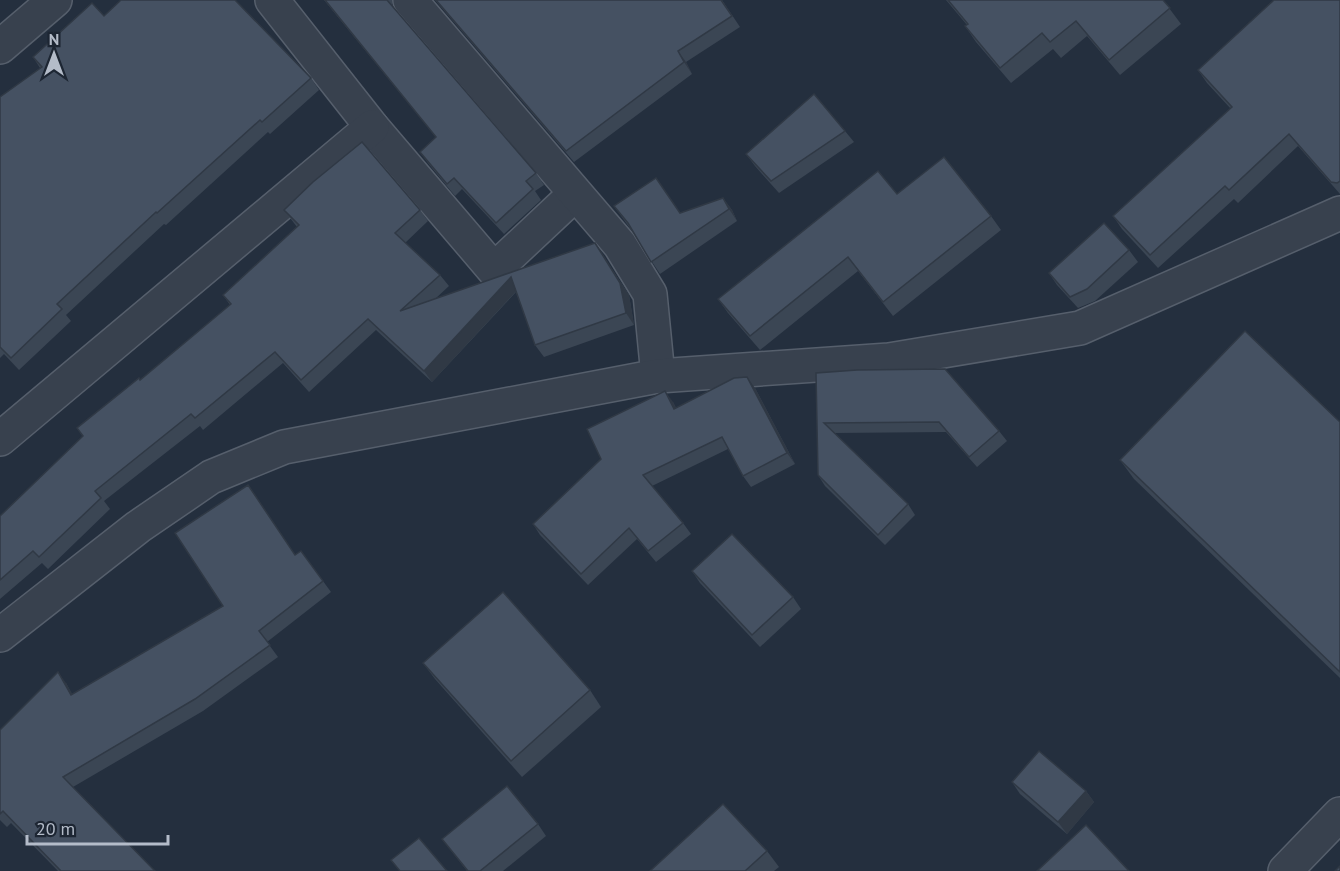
<svg xmlns="http://www.w3.org/2000/svg" width="1340" height="871" font-family="'PT Sans',sans-serif">
	<rect width="100%" height="100%" fill="#242f3e"/>
	<g fill="none" stroke-linecap="round" stroke-linejoin="round">
		<defs>
			<g id="minor">
				<path d="M 272,0 L 372,127 L 494,270 L 575,194"/>
				<path d="M 410,0 L 620,245 L 650,294 L 658,376"/>
				<path d="M 0,47 L 55,0"/>
				<path d="M 0,439 L 372,127"/>
				<path d="M 0,635 L 138,527 L 211,477 L 284,447 L 658,376 L 889,360 L 1080,328 L 1340,213"/>
				<path d="M 1285,871 L 1340,814"/>
			</g>
		</defs>
		<use href="#minor" stroke="#565f6c" stroke-width="36"/>
		<use href="#minor" stroke="#38414e" stroke-width="33"/>
	</g>
	<g fill="#3b4654">
		<path d="M 324,0 L 392,0 L 392,4 L 393,7 L 536,173 L 544,185 L 535,191 L 541,200 L 504,234 L 462,189 L 455,196 L 428,163 L 420,152 L 436,137 Z"/>
		<path d="M 435,0 L 722,0 L 740,27 L 686,62 L 692,74 L 574,162 Z"/>
		<path d="M 946,0 L 1163,0 L 1181,24 L 1120,75 L 1087,36 L 1061,58 L 1053,49 L 1011,83 L 976,42 L 965,26 L 967,25 Z"/>
		<path d="M 1340,0 L 1340,194 L 1298,146 L 1238,203 L 1234,199 L 1158,268 L 1122,229 L 1113,216 L 1231,109 L 1207,83 L 1198,70 Z"/>
		<path d="M 104,16 L 311,78 L 319,90 L 270,134 L 268,132 L 166,225 L 164,224 L 66,315 L 71,321 L 19,370 L 4,354 L 0,358 L 0,97 L 40,68 L 33,57 Z"/>
		<path d="M 845,131 L 854,142 L 779,193 L 755,166 L 746,154 Z"/>
		<path d="M 897,194 L 991,216 L 1001,230 L 893,316 L 858,271 L 760,350 L 728,313 L 718,299 Z"/>
		<path d="M 723,198 L 732,210 L 737,221 L 660,274 L 632,231 L 614,206 L 680,213 Z"/>
		<path d="M 284,210 L 420,210 L 428,221 L 405,243 L 440,275 L 449,286 L 435,299 L 595,243 L 629,295 L 634,325 L 544,357 L 535,345 L 516,292 L 432,382 L 376,330 L 309,392 L 283,363 L 203,430 L 200,426 L 104,501 L 110,509 L 48,569 L 42,563 L 0,599 L 0,516 L 83,437 L 77,428 L 140,380 L 230,305 L 223,295 L 297,227 Z"/>
		<path d="M 1129,250 L 1138,262 L 1095,301 L 1078,308 L 1057,285 L 1049,273 Z"/>
		<path d="M 816,373 L 999,431 L 1007,441 L 977,467 L 946,432 L 834,433 L 908,504 L 915,515 L 885,545 L 825,486 L 818,475 Z"/>
		<path d="M 755,388 L 795,464 L 751,487 L 743,476 L 728,449 L 652,486 L 683,523 L 691,534 L 656,562 L 637,539 L 588,585 L 540,535 L 533,524 L 673,402 L 676,408 Z"/>
		<path d="M 1340,422 L 1340,678 L 1134,479 L 1120,460 Z"/>
		<path d="M 301,551 L 331,592 L 267,642 L 278,657 L 203,711 L 73,787 L 155,871 L 58,871 L 11,823 L 7,827 L 0,820 L 0,730 L 66,683 L 72,694 L 223,606 Z"/>
		<path d="M 692,571 L 793,597 L 801,609 L 760,647 L 700,583 Z"/>
		<path d="M 423,663 L 590,690 L 601,707 L 522,777 L 435,679 Z"/>
		<path d="M 1012,782 L 1086,791 L 1094,802 L 1067,834 L 1020,794 Z"/>
		<path d="M 538,824 L 546,836 L 503,871 L 467,871 L 442,839 Z"/>
		<path d="M 767,851 L 779,867 L 774,871 L 650,871 Z"/>
	</g>
	<g fill="#303945">
		<path d="M 678,51 L 686,62 L 692,74 L 684,62 Z"/>
		<path d="M 723,198 L 732,210 L 737,221 L 729,209 Z"/>
		<path d="M 595,243 L 629,295 L 634,325 L 626,313 Z"/>
		<path d="M 511,277 L 519,288 L 432,382 L 424,371 Z"/>
		<path d="M 747,377 L 755,388 L 795,464 L 787,453 Z"/>
		<path d="M 665,391 L 673,402 L 682,420 L 674,409 Z"/>
		<path d="M 58,672 L 66,683 L 79,706 L 71,695 Z"/>
		<path d="M 1086,791 L 1094,802 L 1067,834 L 1058,822 Z"/>
	</g>
	<g fill="#455162" stroke="#303945" stroke-width="1.5">
		<path d="M 121,0 L 235,0 L 311,78 L 262,122 L 260,120 L 157,213 L 156,212 L 57,304 L 62,309 L 11,358 L 0,347 L 0,97 L 42,67 L 33,57 L 92,3 L 104,16 Z"/>
		<path d="M 325,0 L 387,0 L 536,173 L 526,181 L 533,189 L 496,223 L 454,178 L 447,184 L 420,152 L 436,137 Z"/>
		<path d="M 436,0 L 721,0 L 732,16 L 678,51 L 684,62 L 566,151 Z"/>
		<path d="M 948,0 L 1163,0 L 1170,8 L 1109,60 L 1076,21 L 1050,42 L 1042,33 L 1000,68 L 965,26 L 968,24 Z"/>
		<path d="M 1274,0 L 1340,0 L 1340,181 L 1337,183 L 1331,182 L 1289,134 L 1229,190 L 1225,186 L 1150,255 L 1113,216 L 1232,107 L 1198,70 Z"/>
		<path d="M 814,94 L 845,131 L 771,181 L 746,154 Z"/>
		<path d="M 362,142 L 420,210 L 395,233 L 440,275 L 400,311 L 595,243 L 620,283 L 626,313 L 535,345 L 511,277 L 424,371 L 368,319 L 301,380 L 275,352 L 195,418 L 191,414 L 95,491 L 101,498 L 39,557 L 33,551 L 0,580 L 0,516 L 83,436 L 77,428 L 139,378 L 140,380 L 231,304 L 223,295 L 299,225 L 284,210 L 313,182 Z"/>
		<path d="M 944,157 L 991,216 L 883,302 L 848,257 L 750,336 L 718,299 L 878,171 L 897,194 Z"/>
		<path d="M 656,178 L 680,213 L 723,198 L 729,209 L 651,262 L 628,223 L 614,206 Z"/>
		<path d="M 1104,223 L 1129,250 L 1087,289 L 1070,297 L 1049,273 Z"/>
		<path d="M 1245,331 L 1340,422 L 1340,672 L 1120,460 Z"/>
		<path d="M 945,369 L 999,431 L 969,457 L 939,422 L 824,423 L 908,504 L 878,535 L 818,475 L 816,373 L 857,370 Z"/>
		<path d="M 747,377 L 787,453 L 743,476 L 722,437 L 643,475 L 683,523 L 648,551 L 629,528 L 581,574 L 533,524 L 601,459 L 587,429 L 665,391 L 674,409 L 734,378 Z"/>
		<path d="M 248,485 L 295,555 L 301,551 L 323,581 L 259,631 L 270,645 L 195,699 L 63,777 L 155,871 L 61,871 L 3,811 L 0,814 L 0,730 L 58,672 L 71,695 L 223,606 L 175,533 Z"/>
		<path d="M 732,534 L 793,597 L 752,635 L 692,571 Z"/>
		<path d="M 503,592 L 590,690 L 511,761 L 423,663 Z"/>
		<path d="M 1039,751 L 1086,791 L 1058,822 L 1012,782 Z"/>
		<path d="M 507,786 L 538,824 L 480,871 L 468,871 L 442,839 Z"/>
		<path d="M 723,804 L 767,851 L 745,871 L 650,871 Z"/>
		<path d="M 1086,825 L 1129,871 L 1037,871 Z"/>
		<path d="M 419,838 L 447,871 L 400,871 L 391,860 Z"/>
		<path d="M 1340,866 L 1340,871 L 1335,871 Z"/>
	</g>
	<g transform="translate(54 54)" stroke="#1d2633" stroke-width="4.5" paint-order="stroke">
	<path d="M0-4.5L10 22L0 15L-10 22Z" fill="#b4bcc9"/>
	<text y="-9" font-size="16" font-weight="bold" text-anchor="middle" fill="#b4bcc9">N</text>
	</g>
	<path d="M27 835v9h141v-9" fill="none" stroke="#b4bcc9" stroke-width="3"/>
	<text x="36" y="835" font-size="18" fill="#b4bcc9" stroke="#1d2633" stroke-width="4.5" paint-order="stroke">20 m</text>
</svg>
